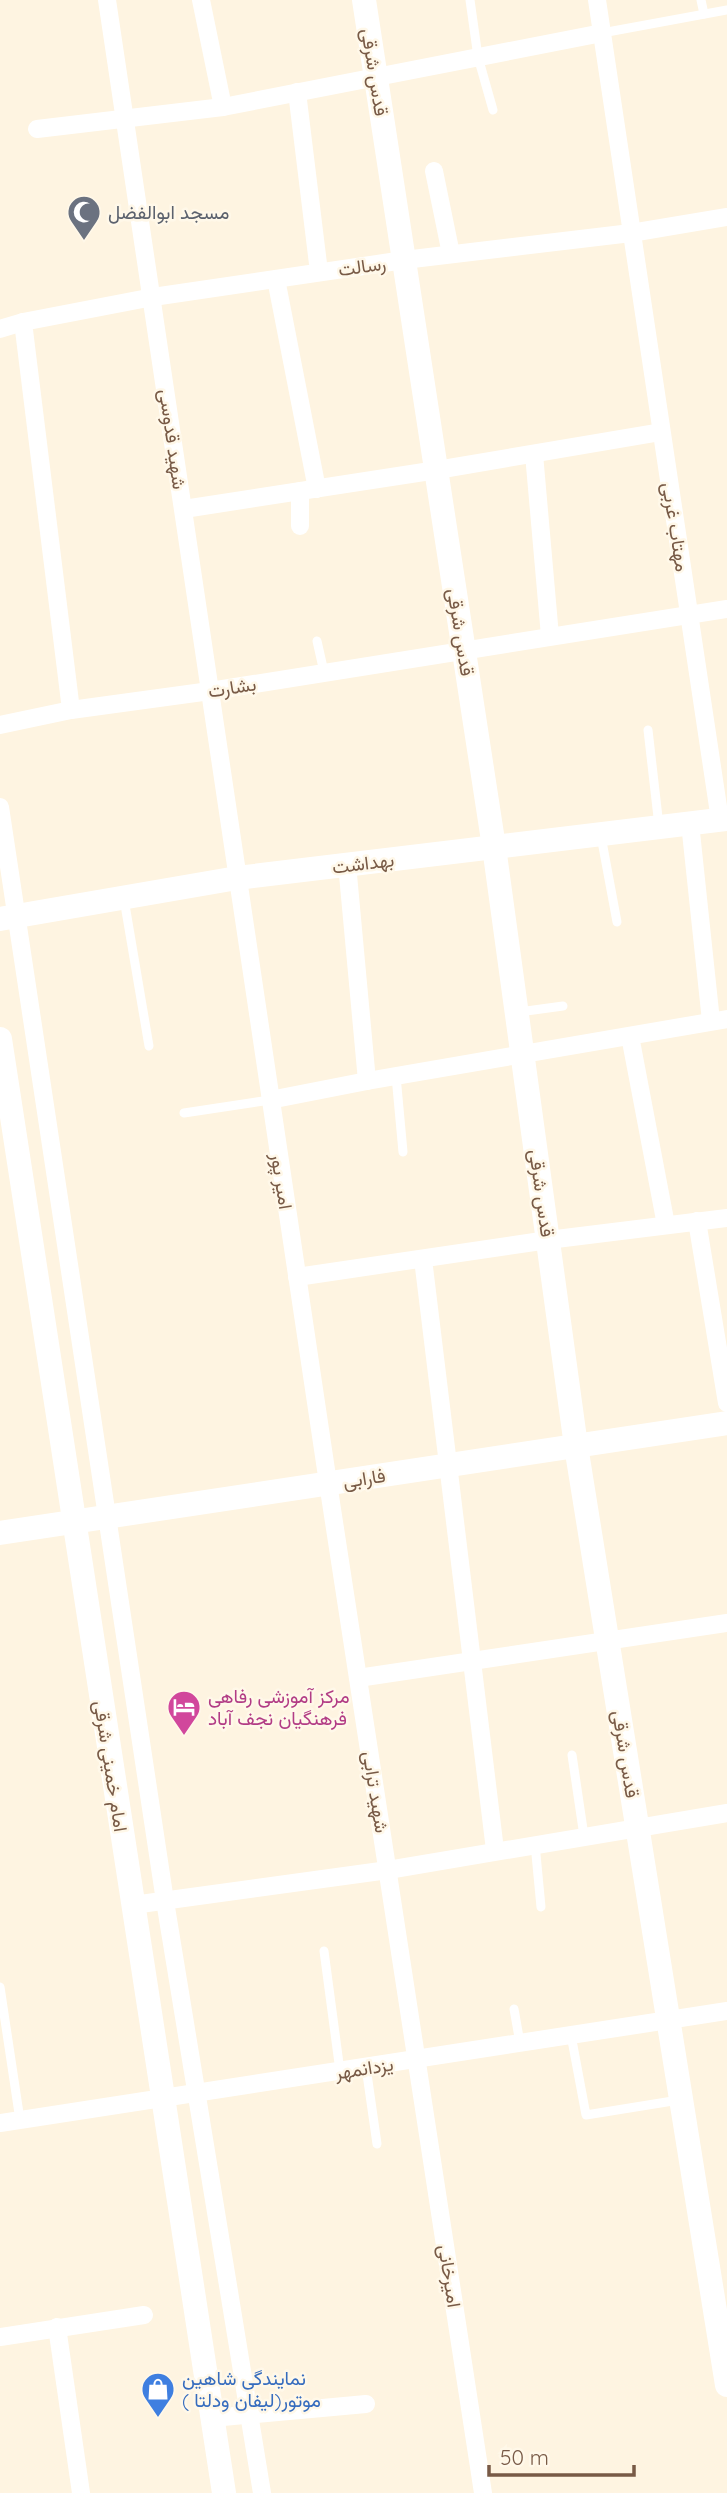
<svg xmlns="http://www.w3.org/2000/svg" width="727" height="2493" font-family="Quicksand,Vazirmatn,sans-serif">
	<rect width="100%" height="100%" fill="#fef4e1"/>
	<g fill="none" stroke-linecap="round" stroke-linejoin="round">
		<g stroke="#fff" stroke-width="9">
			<path d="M 470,0 L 478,57 L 493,110"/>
			<path d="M 701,0 L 704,14"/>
			<path d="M 602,33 L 727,10"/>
			<path d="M 317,641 L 324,672"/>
			<path d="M 648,730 L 659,826"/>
			<path d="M 601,836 L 617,922"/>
			<path d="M 124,899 L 149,1046"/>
			<path d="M 519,1012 L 563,1006"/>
			<path d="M 396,1076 L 403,1152"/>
			<path d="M 184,1113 L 270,1100"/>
			<path d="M 572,1755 L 584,1836"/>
			<path d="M 535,1844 L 541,1907"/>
			<path d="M 324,1951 L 340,2071"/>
			<path d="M 0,1987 L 20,2120"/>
			<path d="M 514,2009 L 520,2043"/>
			<path d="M 571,2035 L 586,2115 L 679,2100"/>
			<path d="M 366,2067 L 377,2144"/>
		</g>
		<g stroke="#fff" stroke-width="18">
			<path d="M 107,0 L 328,1483 L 483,2493"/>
			<path d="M 201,0 L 223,107"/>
			<path d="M 597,0 L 720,820"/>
			<path d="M 297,92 L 319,272"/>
			<path d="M 37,129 L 223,107 L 602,33"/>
			<path d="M 434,171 L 451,254"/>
			<path d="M 276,279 L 317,489"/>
			<path d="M 23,322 L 71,710"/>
			<path d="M 0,329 L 23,322 L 153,297 L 404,260 L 631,233 L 727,217"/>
			<path d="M 534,454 L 550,636"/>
			<path d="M 300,491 L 300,526"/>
			<path d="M 184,509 L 437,470 L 661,432"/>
			<path d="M 0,725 L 71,710 L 210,691 L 727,609"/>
			<path d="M 0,807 L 165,1901 L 262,2493"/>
			<path d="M 690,823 L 711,1021"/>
			<path d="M 347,864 L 367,1081"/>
			<path d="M 630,1036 L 666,1225"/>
			<path d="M 270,1100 L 367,1081 L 727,1019"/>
			<path d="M 697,1221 L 727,1403"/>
			<path d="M 423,1259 L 495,1850"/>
			<path d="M 297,1277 L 548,1240 L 727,1218"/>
			<path d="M 358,1678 L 727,1623"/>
			<path d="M 133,1905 L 388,1870 L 727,1813"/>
			<path d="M 0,2123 L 727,2011"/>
			<path d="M 57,2327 L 81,2493"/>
			<path d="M 0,2337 L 144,2315"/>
			<path d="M 212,2418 L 366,2404"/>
		</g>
		<g stroke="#fff" stroke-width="24">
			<path d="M 364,0 L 494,847 L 576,1446 L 727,2385"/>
			<path d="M 0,919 L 237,878 L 727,819"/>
			<path d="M 0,1039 L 224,2493"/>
			<path d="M 0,1533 L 727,1423"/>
		</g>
	</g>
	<defs>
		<symbol id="mosque-pin" viewBox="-11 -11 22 30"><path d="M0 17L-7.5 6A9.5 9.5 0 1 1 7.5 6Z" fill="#6b7280" stroke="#fff8e9"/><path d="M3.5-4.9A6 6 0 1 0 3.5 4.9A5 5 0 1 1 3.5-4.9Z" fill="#fff"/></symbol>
		<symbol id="hotel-pin" viewBox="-11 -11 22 30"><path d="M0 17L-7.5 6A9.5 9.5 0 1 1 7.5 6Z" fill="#d1479c" stroke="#fff8e9"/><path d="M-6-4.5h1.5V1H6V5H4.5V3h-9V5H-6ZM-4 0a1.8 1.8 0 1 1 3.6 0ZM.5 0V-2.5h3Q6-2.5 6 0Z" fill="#fff"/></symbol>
		<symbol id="shop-pin" viewBox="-11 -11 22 30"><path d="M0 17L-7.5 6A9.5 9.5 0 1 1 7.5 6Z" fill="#3f7fe0" stroke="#fff8e9"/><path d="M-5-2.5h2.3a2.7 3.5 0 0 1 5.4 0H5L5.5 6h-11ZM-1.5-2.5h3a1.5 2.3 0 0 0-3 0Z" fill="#fff"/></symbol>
	</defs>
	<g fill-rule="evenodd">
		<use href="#mosque-pin" x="65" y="193" width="38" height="52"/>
		<use href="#hotel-pin" x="165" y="1688" width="38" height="52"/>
		<use href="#shop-pin" x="139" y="2370" width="38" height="52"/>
	</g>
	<g text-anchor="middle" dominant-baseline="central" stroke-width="5" stroke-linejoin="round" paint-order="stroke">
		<g font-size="19" fill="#785a46" stroke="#fff8e9">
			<text transform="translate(375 72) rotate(81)">قدس شرقی</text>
			<text transform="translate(362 266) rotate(-8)">رسالت</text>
			<text transform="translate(173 439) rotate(82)">شهید قدوسی</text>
			<text transform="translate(676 527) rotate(81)">مهتاب غربی</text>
			<text transform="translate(461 632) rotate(81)">قدس شرقی</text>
			<text transform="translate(232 687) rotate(-9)">بشارت</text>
			<text transform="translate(363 863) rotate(-7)">بهداشت</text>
			<text transform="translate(282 1181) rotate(81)">امیر پور</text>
			<text transform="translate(542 1193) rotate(82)">قدس شرقی</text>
			<text transform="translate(364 1478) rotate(-9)">فارابی</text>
			<text transform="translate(626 1754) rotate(81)">قدس شرقی</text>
			<text transform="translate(111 1766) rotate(81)">امام خمینی شرقی</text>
			<text transform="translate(376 1792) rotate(81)">شهید ترابی</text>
			<text transform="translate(364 2068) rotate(-9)">یزدانمهر</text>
			<text transform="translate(450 2276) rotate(81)">امیرخانی</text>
		</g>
		<g font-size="19" fill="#5b616d" stroke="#fff8e9" text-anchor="start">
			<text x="108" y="212">مسجد ابوالفضل</text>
		</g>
		<g font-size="19" fill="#b23c85" stroke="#fff8e9" text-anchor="start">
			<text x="208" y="1696">مرکز آموزشی رفاهی<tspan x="208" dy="22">فرهنگیان نجف آباد</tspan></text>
		</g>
		<g font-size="19" fill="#366cbe" stroke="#fff8e9" text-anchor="start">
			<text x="182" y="2378">نمایندگی شاهین<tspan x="182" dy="22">موتور(لیفان ودلتا )</tspan></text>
		</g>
	</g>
	<path d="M489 2465v10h145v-10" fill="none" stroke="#785a46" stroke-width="3.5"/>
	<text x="500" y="2465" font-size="21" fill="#785a46" stroke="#fff8e9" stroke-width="5" paint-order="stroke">50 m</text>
</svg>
